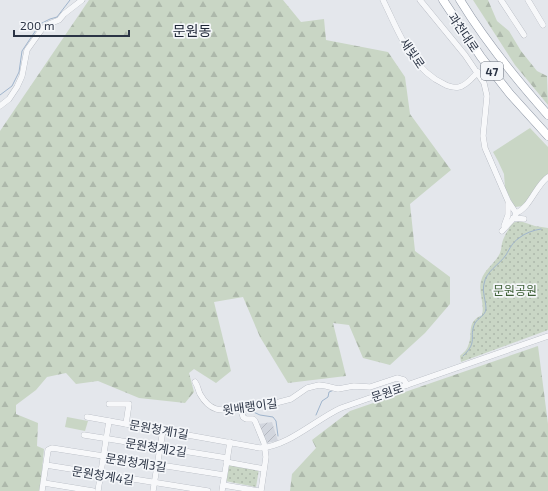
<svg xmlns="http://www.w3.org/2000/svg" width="548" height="491" font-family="'Exo 2','Noto Sans KR',sans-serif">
	<defs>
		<pattern id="industrial-furrows" width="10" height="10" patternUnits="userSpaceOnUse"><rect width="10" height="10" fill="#d2d6de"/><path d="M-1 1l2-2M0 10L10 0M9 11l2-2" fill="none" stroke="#b4b8c0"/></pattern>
		<pattern id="forest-firs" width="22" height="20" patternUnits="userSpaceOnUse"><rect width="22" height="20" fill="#c9d6c5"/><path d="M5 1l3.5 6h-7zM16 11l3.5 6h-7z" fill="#adb8ab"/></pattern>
		<pattern id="park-dots" width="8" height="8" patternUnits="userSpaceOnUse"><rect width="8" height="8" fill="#c9d6c5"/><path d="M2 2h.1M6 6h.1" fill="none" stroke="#adb8ab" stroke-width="1.8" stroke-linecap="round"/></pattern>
	</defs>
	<rect width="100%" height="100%" fill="#e4e7ec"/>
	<path fill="url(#industrial-furrows)" d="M 272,422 L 278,441 L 265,443 L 259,424 Z"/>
	<g fill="#c9d6c5">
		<path d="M 530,128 L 548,147 L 548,174 L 540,181 L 523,206 L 515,207 L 514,206 L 505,188 L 504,174 L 498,161 L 493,152 Z"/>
		<path d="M 67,417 L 88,421 L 85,431 L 65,427 Z"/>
	</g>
	<g fill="url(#forest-firs)">
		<path d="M 89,0 L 283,0 L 301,22 L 324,19 L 326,40 L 388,52 L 405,77 L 410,114 L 451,170 L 410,204 L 415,251 L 450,277 L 450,304 L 425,333 L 390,365 L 363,358 L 349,325 L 333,323 L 346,376 L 288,383 L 260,337 L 243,297 L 214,302 L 231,371 L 216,383 L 194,369 L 189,373 L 194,392 L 185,403 L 139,398 L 98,381 L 76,384 L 66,373 L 47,377 L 36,390 L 16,405 L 16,414 L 38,423 L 37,446 L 44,449 L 40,491 L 0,491 L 0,131 Z"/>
		<path d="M 473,0 L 488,0 L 497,21 L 509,31 L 521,51 L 537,71 L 547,76 L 548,105 L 515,65 Z"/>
		<path d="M 538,346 L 548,424 L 548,491 L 290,491 L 292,474 L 316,448 L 312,440 L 350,411 Z"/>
	</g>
	<g fill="url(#park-dots)">
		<path d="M 520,221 L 535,226 L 548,228 L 548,330 L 461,362 L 460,356 C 463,353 467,350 468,346 C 474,333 465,323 482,315 C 485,304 478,292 481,281 C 484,270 494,264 499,255 C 502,250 501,245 503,240 C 505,234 509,229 512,223 Z"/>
		<path d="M 228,463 L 259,469 L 256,487 L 225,481 Z"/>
	</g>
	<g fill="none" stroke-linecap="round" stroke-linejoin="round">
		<g stroke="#9fb4cc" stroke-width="1">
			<path d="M 0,95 L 12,86 L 19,72 L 22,51 L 40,24 L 50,19 L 57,17 L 70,0"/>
			<path d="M 463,356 C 479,341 468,338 475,323 C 479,317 485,316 486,309 C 486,301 482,292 484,284 C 486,271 499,265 506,255 C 510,248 512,243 519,238 C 525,233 534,230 541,229"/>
			<path d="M 249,410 L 260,415 L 273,417 L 276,421 L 278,436"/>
			<path d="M 316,415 L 322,401 L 328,397 L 329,392 L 334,390"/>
		</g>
		<defs>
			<g id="minor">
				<path d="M 383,0 C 398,30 411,69 444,84 C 447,86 454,88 459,87 C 466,86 473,77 478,72"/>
				<path d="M 420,0 L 465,55 L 484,83 L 487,96 L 483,136 L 485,148 L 508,201 L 516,213 L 515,217 L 502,231"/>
				<path d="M 501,0 L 524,35"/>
				<path d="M 528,0 L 543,25"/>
				<path d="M 0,106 L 9,99 L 17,87 L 22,76 L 27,50 L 42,29 L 49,24 L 59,20 L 64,14 L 82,0"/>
				<path d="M 516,213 C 530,208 536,185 548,177"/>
				<path d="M 513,218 L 524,219"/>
				<path d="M 504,226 L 508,215 L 508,204"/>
				<path d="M 195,382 C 198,386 198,390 200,394 C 213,417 227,409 250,408 L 253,403 L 268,405 L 291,399 L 307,388 L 319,385 L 326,386 L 338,389 L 354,386 L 370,387 L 397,378 L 404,380 L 407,385"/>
				<path d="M 109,404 L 129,404 L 126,424"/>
				<path d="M 241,408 L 243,417 L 246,419 L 253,419 L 255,421 L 264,443 L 266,457 L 261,491"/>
				<path d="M 87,417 L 260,448 C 289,446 315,420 341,408 L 548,336"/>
				<path d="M 84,435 L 227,458"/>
				<path d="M 226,462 L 264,469"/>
				<path d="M 46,465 L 208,491"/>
				<path d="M 44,483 L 93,491"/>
				<path d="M 223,485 L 259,491"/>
				<path d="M 42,491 L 48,450 L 52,448 L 224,475"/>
				<path d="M 98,491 L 109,421"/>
				<path d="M 153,491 L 163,430"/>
				<path d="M 222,491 L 230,442"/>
			</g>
			<g id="highway">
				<path d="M 443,0 L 481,57 L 510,94 L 548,136"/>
				<path d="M 460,0 C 485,41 516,79 548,115"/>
			</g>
		</defs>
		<use href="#minor" stroke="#a9aeb7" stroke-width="6"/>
		<use href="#highway" stroke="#8b94a3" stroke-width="9"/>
		<use href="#minor" stroke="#f7f8fa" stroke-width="5.5"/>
		<use href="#highway" stroke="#fff" stroke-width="8"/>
	</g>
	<g text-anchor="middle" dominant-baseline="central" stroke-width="3.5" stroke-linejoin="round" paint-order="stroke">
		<rect fill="#f4f6f9" stroke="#676e7b" stroke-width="1" x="481" y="62" width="22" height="18" rx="3"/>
		<g font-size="11" font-weight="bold" fill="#2b3445">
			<text x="492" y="71">47</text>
		</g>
		<g font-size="12" fill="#2b3445" stroke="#f4f6f9">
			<text transform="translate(464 32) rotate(56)">과천대로</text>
			<text transform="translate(413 53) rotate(56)">새빛로</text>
			<text transform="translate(387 392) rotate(-19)">문원로</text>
			<text transform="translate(250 406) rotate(-8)">윗배랭이길</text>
			<text transform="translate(159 429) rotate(10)">문원청계1길</text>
			<text transform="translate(156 447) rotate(9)">문원청계2길</text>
			<text transform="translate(136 462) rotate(9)">문원청계3길</text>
			<text transform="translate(103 475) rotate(9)">문원청계4길</text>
		</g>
		<g font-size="12" fill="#3f6138" stroke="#f4f6f9">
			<text x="515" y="290">문원공원</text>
		</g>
		<g font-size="14" fill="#1d2536" stroke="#f4f6f9">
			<text x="192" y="30">문원동</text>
		</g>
	</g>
	<path d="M14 30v6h115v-6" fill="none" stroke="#2b3445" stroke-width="2"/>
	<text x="20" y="30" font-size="12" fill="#2b3445" stroke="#f4f6f9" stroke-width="3" paint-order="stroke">200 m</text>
</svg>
